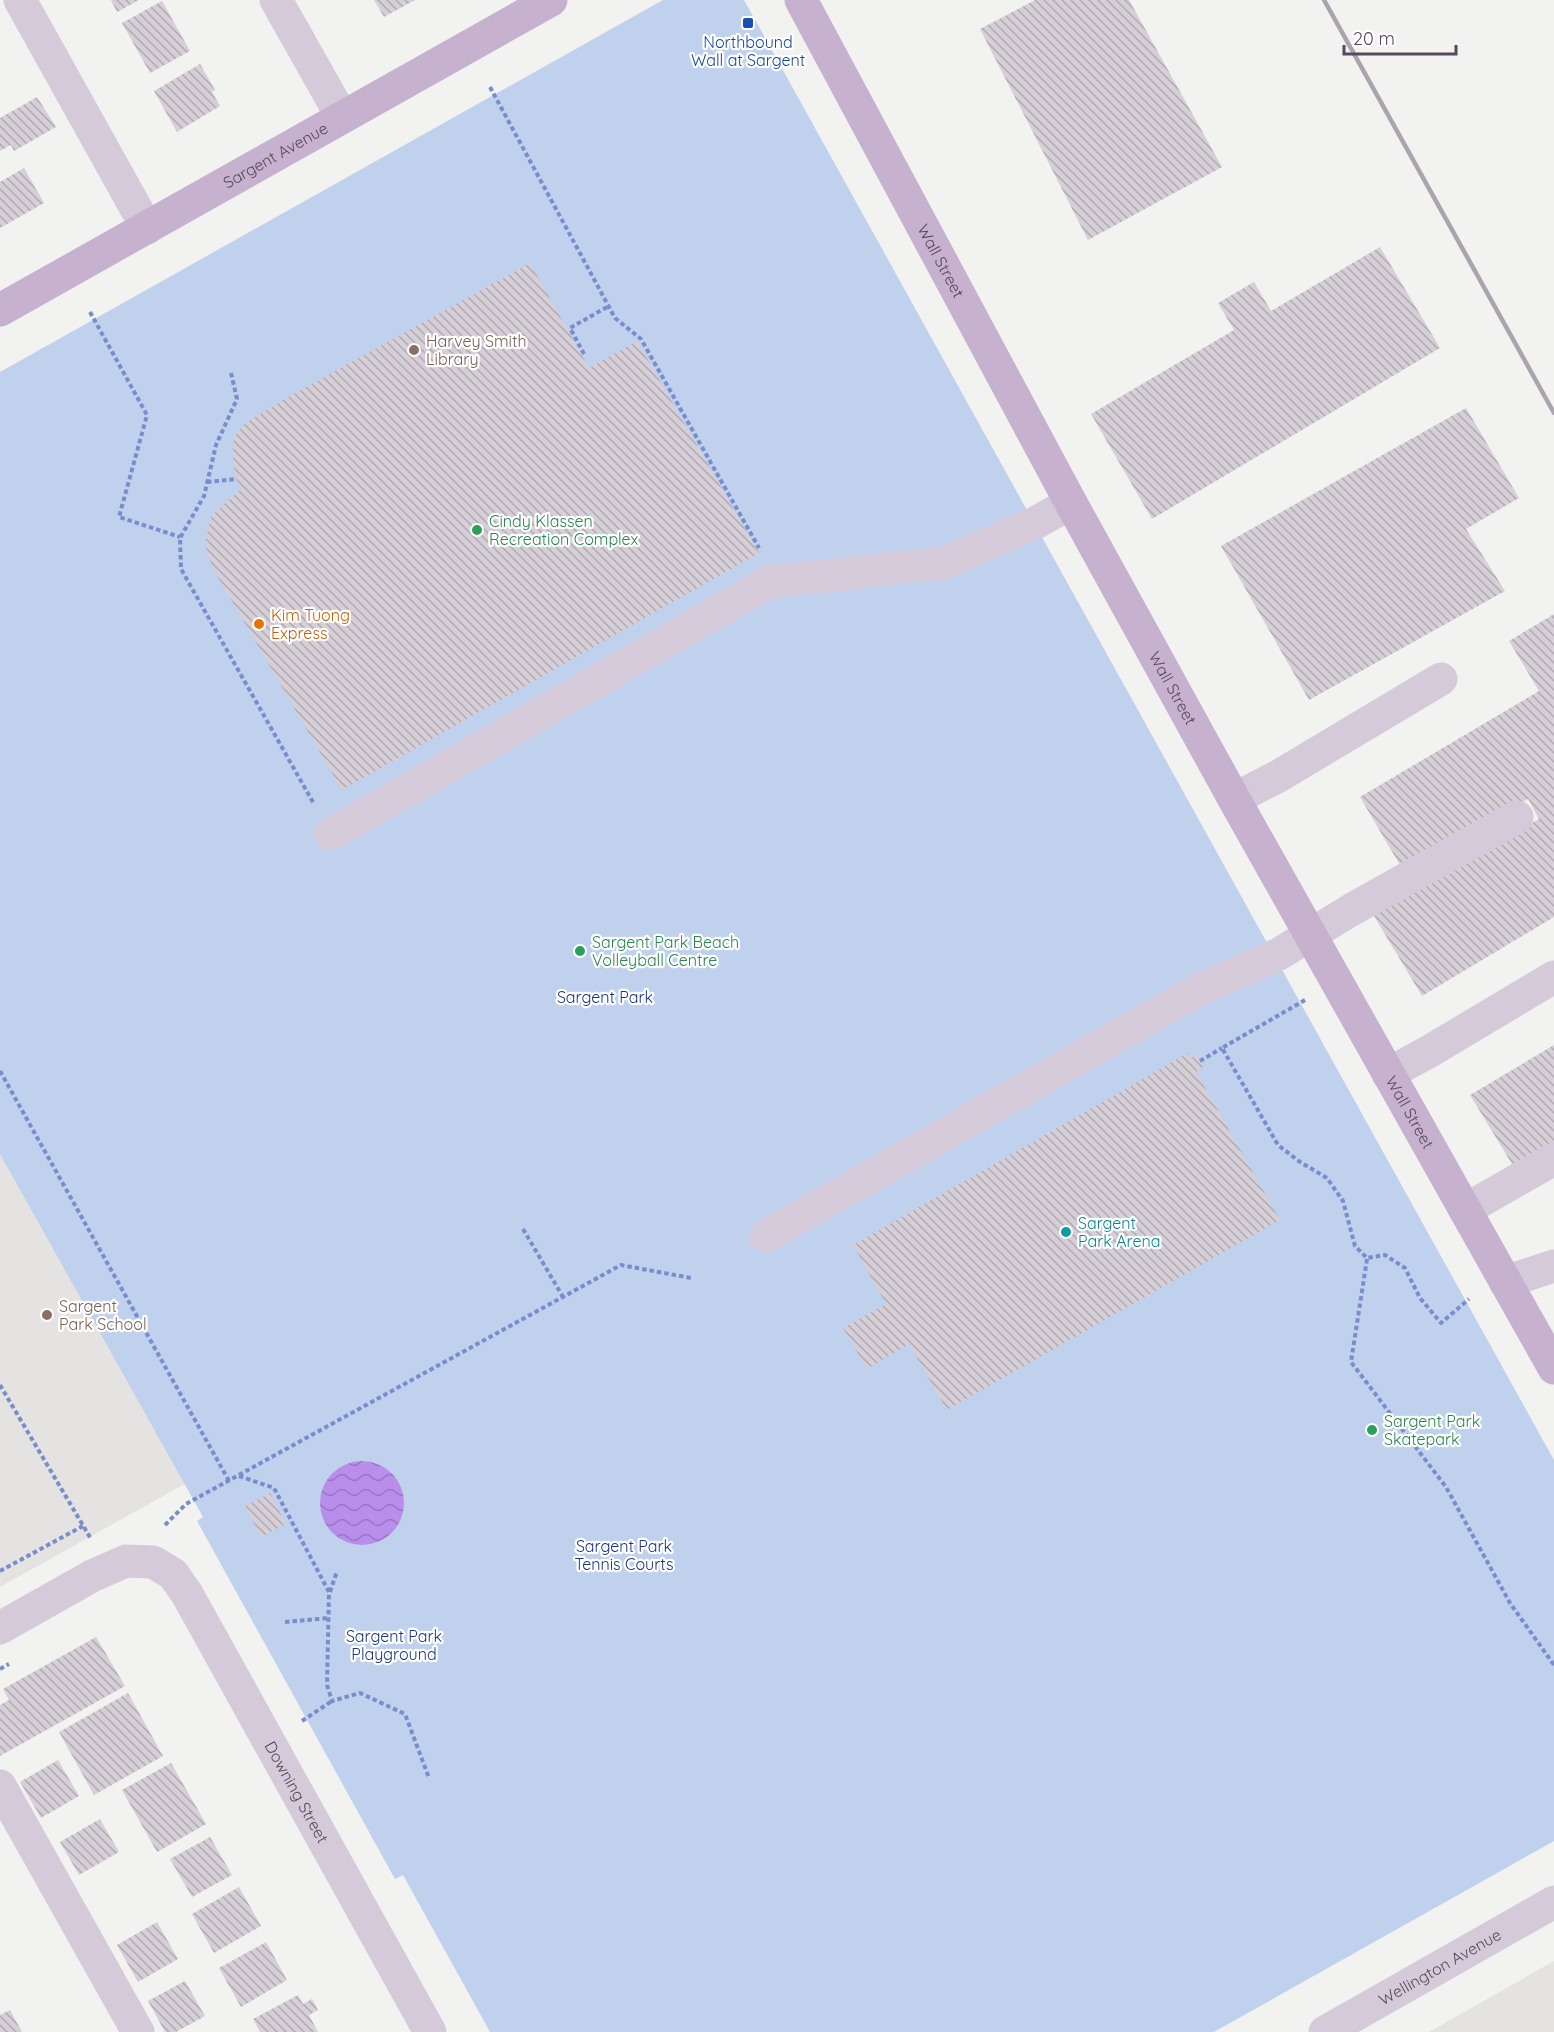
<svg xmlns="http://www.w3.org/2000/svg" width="1554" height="2032" font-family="Quicksand,sans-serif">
	<defs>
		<pattern id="water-waves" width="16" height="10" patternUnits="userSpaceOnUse" patternTransform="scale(1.5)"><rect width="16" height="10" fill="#b88eea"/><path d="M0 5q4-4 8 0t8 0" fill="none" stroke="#9876c1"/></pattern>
		<pattern id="building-back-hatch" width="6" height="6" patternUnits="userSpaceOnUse" patternTransform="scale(1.5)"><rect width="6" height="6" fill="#d6cfd7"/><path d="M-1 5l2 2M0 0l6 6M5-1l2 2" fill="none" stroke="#b0aab2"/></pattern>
	</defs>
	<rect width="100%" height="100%" fill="#f2f2f0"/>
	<g fill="#e4e3e2">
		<path d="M 0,1149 L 190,1481 L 0,1587 Z"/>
		<path d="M 1554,1961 L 1554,2032 L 1429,2032 Z"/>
	</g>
	<path fill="#c0d1ee" d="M 663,0 L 744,0 L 1554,1460 L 1554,1841 L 1214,2032 L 490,2032 L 403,1875 L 395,1879 L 197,1521 L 203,1517 L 0,1154 L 0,372 Z"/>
	<circle fill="url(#water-waves)" cx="362" cy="1503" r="42"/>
	<g fill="url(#building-back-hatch)">
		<path d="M 111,0 L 139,0 L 117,12 Z"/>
		<path d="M 374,0 L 415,0 L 384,17 Z"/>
		<path d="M 1035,0 L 1129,0 L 1222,167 L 1088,240 L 980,29 Z"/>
		<path d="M 162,1 L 190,51 L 150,73 L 122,23 Z"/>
		<path d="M 200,64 L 215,90 L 212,92 L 220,106 L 177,132 L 154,91 Z"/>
		<path d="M 37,97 L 56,127 L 14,151 L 11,145 L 0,151 L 0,118 Z"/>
		<path d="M 24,168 L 44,203 L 0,228 L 0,182 Z"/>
		<path d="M 1380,247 L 1440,348 L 1152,519 L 1091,414 L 1234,330 L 1218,303 L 1254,282 L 1271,311 Z"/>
		<path d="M 530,263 L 589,368 L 637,341 L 759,553 L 342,790 L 212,567 L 205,544 L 211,516 L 241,489 L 236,479 L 234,466 L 233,454 L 234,438 L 244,424 L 283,400 Z"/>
		<path d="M 1466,408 L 1519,498 L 1466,529 L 1505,591 L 1309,700 L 1221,546 Z"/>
		<path d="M 1554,614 L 1554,917 L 1422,996 L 1374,916 L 1539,819 L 1528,799 L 1404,872 L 1360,797 L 1539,691 L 1509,641 Z"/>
		<path d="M 1554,1045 L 1554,1146 L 1515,1169 L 1470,1095 Z"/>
		<path d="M 1188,1053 L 1191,1058 L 1197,1055 L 1203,1067 L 1196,1072 L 1280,1220 L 947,1410 L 909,1344 L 867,1369 L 843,1328 L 886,1304 L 853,1245 Z"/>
		<path d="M 270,1493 L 286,1524 L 261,1537 L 245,1506 Z"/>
		<path d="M 96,1637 L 125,1686 L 0,1756 L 0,1705 L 9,1700 L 3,1689 Z"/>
		<path d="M 128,1693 L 163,1756 L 94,1795 L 59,1732 Z"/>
		<path d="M 58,1760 L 79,1796 L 41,1818 L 20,1782 Z"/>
		<path d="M 171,1763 L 206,1824 L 157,1852 L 122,1790 Z"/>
		<path d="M 100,1819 L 119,1852 L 79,1875 L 60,1842 Z"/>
		<path d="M 210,1837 L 232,1875 L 192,1897 L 170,1859 Z"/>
		<path d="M 239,1887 L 261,1926 L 214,1953 L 192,1914 Z"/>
		<path d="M 157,1922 L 178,1959 L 138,1982 L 117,1945 Z"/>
		<path d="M 266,1942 L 287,1980 L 241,2007 L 219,1968 Z"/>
		<path d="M 185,1981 L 205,2016 L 176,2032 L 165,2032 L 148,2001 Z"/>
		<path d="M 298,1995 L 303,2004 L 312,1999 L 318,2010 L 309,2015 L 318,2032 L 260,2032 L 253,2019 Z"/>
		<path d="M 10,2010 L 22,2032 L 0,2032 L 0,2015 Z"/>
	</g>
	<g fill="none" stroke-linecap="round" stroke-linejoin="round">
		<g stroke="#798dcc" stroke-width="4" stroke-dasharray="4.5 3" stroke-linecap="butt">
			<path d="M 490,87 L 615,318 L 641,339 L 759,548"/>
			<path d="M 90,312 L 147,415 L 119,517 L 180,537"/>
			<path d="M 584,354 L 570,328 L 609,306"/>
			<path d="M 231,373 L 237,399 L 216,445 L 204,496 L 180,538 L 181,569 L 314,804"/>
			<path d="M 207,482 L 236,479"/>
			<path d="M 1305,1000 L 1222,1048 L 1278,1145 L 1300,1162 L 1327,1178 L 1343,1201 L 1355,1246 L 1367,1258 L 1385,1255 L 1405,1268 L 1420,1298 L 1441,1323 L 1469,1299"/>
			<path d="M 1200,1061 L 1222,1048"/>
			<path d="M 0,1071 L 229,1481"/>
			<path d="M 523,1229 L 563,1297"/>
			<path d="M 1367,1259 L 1351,1362 L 1446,1487 L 1510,1603 L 1554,1665"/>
			<path d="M 0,1385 L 91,1539"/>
			<path d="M 239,1476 L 274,1488 L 329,1592 L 327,1685 L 332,1701 L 360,1693 L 405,1714 L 429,1778"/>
			<path d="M 165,1525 L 186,1504 L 621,1265 L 691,1278"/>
			<path d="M 0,1571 L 83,1526"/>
			<path d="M 330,1592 L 337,1571"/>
			<path d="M 285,1622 L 329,1618"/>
			<path d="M 0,1669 L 9,1664"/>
			<path d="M 302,1721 L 332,1701"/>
		</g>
		<g stroke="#d5cad9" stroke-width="33">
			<path d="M 20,0 L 147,228"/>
			<path d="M 276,0 L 342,117"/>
			<path d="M 1234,799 L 1277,777 L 1441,679"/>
			<path d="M 331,834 L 769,582 L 944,563 L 1037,522 L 1071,503"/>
			<path d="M 1388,1074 L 1430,1051 L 1554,977"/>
			<path d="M 1465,1210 L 1554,1159"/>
			<path d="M 766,1236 L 1198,990 L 1279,954 L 1351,910 L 1517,817"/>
			<path d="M 1505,1282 L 1554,1266"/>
			<path id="s1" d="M 0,1628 L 92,1576 L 126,1561 L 153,1562 L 173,1574 L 187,1594 L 430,2032"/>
			<path d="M 0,1786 L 138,2032"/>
			<path id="s2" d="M 1325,2032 L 1554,1902"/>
		</g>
		<g stroke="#c6b1ce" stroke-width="33">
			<path id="s3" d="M 801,0 L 1071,503 L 1234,799 L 1554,1368"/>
			<path id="s4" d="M 0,310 L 551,0"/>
		</g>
		<path stroke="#aba3ad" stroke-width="4.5" d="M 1324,0 L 1554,413"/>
	</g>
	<rect fill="#1a4fb4" stroke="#fff" stroke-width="2" x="742" y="17" width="12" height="12" rx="3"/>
	<g fill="#8d6e63" stroke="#fff" stroke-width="2">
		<circle cx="414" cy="350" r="6"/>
		<circle cx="47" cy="1315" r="6"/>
	</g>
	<g fill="#2e9e5b" stroke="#fff" stroke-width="2">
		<circle cx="477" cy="530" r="6"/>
		<circle cx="580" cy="951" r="6"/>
		<circle cx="1372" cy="1430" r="6"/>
	</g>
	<circle fill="#e8710a" stroke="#fff" stroke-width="2" cx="259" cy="624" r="6"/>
	<circle fill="#0f9aa8" stroke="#fff" stroke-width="2" cx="1066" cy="1232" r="6"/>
	<g text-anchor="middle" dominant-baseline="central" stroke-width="4.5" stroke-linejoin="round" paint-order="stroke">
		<g font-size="16" fill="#164399" stroke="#fff">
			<text x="748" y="42">Northbound<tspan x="748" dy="18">Wall at Sargent</tspan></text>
		</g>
		<g font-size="16" fill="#57485d" stroke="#fff">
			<text stroke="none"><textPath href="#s4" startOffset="316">Sargent Avenue</textPath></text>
			<text stroke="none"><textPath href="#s3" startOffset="296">Wall Street</textPath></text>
			<text stroke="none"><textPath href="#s3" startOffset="782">Wall Street</textPath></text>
			<text stroke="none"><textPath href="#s3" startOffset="1268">Wall Street</textPath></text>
			<text stroke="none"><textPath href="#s1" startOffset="444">Downing Street</textPath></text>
			<text stroke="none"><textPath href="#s2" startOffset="132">Wellington Avenue</textPath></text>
		</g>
		<g font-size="16" fill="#785e54" stroke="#fff" text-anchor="start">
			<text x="426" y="341">Harvey Smith<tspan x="426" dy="18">Library</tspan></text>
			<text x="59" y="1306">Sargent<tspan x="59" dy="18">Park School</tspan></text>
		</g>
		<g font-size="16" fill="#27864d" stroke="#fff" text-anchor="start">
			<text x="489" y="521">Cindy Klassen<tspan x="489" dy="18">Recreation Complex</tspan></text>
			<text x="592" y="942">Sargent Park Beach<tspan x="592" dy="18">Volleyball Centre</tspan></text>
			<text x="1384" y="1421">Sargent Park<tspan x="1384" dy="18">Skatepark</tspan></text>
		</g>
		<g font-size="16" fill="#c56008" stroke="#fff" text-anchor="start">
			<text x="271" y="615">Kim Tuong<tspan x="271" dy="18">Express</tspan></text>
		</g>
		<g font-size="16" fill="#1a337e" stroke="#fff">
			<text x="605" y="997">Sargent Park</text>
			<text x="624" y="1546">Sargent Park<tspan x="624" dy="18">Tennis Courts</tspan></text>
			<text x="394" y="1636">Sargent Park<tspan x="394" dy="18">Playground</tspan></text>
		</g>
		<g font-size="16" fill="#0d838f" stroke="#fff" text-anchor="start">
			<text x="1078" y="1223">Sargent<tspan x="1078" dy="18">Park Arena</tspan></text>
		</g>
	</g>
	<path d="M1344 45v9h112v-9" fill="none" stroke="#57485d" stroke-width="3"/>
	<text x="1353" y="45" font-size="18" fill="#57485d" stroke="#ffffff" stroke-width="4.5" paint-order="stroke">20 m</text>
</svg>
